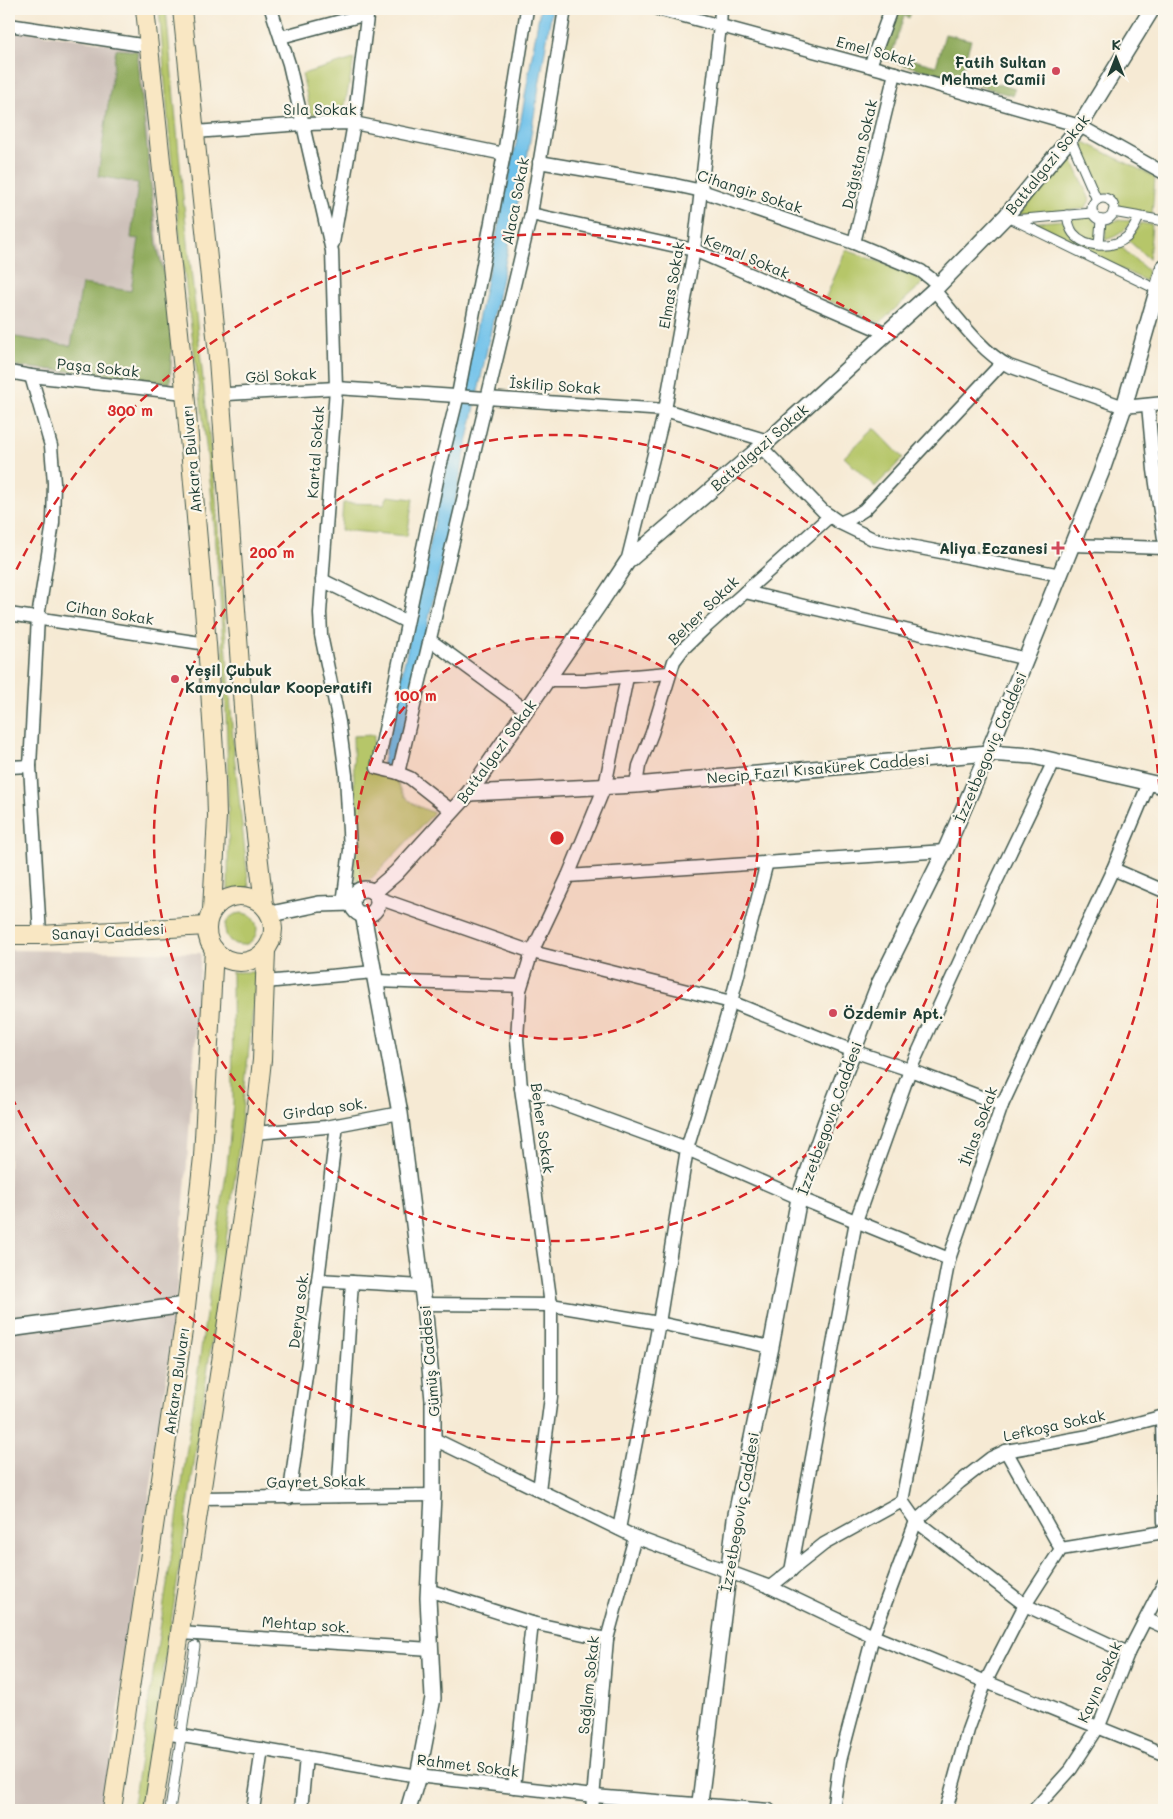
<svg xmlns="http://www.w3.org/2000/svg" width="1173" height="1819" font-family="Mali,sans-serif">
	<rect width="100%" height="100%" fill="#fbf7ec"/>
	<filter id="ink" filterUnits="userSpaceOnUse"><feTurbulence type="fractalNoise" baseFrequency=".02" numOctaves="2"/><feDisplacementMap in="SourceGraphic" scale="10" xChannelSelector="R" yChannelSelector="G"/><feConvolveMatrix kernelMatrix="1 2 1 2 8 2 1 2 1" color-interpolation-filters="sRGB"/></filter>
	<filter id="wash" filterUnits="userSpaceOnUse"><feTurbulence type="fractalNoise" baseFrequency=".0096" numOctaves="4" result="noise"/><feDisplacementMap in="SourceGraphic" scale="20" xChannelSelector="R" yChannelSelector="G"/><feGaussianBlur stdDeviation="1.12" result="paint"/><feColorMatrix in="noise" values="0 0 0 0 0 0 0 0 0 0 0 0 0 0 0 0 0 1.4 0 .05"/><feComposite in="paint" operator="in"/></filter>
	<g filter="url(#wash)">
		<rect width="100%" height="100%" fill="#f6ead4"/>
		<g fill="#cec1ba">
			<path d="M 9,29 L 140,48 L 159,242 L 169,287 L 174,334 L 171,385 L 20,369 L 9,366 Z"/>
			<path d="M 9,950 L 201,953 L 186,1177 L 173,1334 L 104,1810 L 9,1810 Z"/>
		</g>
		<g fill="#b6c669" stroke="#6a824e">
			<path d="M 159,9 L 166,9 L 182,187 L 216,498 L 234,753 L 249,888 L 228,890 C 230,758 224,622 211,490 C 200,384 183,279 173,173 C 167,118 164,63 159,9 Z"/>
			<path d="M 354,59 L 343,115 L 311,114 L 302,74 Z"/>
			<path d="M 1084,142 L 1155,177 L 1152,215 L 1120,209 C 1119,198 1109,194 1099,194 L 1080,147 Z"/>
			<path d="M 1070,155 L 1090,200 L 1085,209 L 1020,214 Z"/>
			<path d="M 1090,216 L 1099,225 L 1098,241 C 1084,239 1077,232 1071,219 Z"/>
			<path d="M 1065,220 L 1069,233 L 1099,249 L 1106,250 L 1120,246 L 1148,271 L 1146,281 L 1026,223 Z"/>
			<path d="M 1117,220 L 1132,221 C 1125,231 1117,237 1105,240 L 1106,225 Z"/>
			<path d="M 1141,223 L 1152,225 L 1149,259 L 1129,241 Z"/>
			<path d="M 846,250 L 906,271 L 924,282 L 880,323 L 825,299 Z"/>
			<path d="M 874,428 L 903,458 L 875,487 L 844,457 Z"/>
			<path d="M 388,496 L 413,499 L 407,536 L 341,530 L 343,503 L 384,504 Z"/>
			<path d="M 374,735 L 372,770 L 396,777 C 403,801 412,804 434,813 L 375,875 L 369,881 L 359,883 L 354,874 L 355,827 L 353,736 Z"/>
			<circle cx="241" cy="929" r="16"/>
			<path d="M 232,972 L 257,972 L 236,1170 L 177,1584 L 142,1810 L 132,1810 L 176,1526 L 227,1166 L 233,1102 Z"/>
		</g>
		<g fill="#90ab5d" stroke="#587448">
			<path d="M 897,9 L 912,9 L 909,18 L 904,16 L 892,54 L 936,66 L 945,34 L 971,40 L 959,80 L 879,58 Z"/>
			<path d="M 116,49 L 137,51 L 157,247 L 169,293 L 172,341 L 170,383 L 101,374 L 22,367 L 9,364 L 9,336 L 71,346 L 82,284 L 131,291 L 139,239 L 131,238 L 138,183 L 98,176 Z"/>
			<path d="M 971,76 L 1015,89 L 1013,96 L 969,83 Z"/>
		</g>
		<path fill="#6ec1ea" stroke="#467f8f" d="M 540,9 L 552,9 L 526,164 L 452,515 L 395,771 L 382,767 L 520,125 Z"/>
	</g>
	<g filter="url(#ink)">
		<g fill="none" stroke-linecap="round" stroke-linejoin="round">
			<defs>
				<g id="pedestrian">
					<path d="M 1070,138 L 1097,200"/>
					<circle cx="1103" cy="209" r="11"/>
					<path d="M 1113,212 L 1164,221"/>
					<path d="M 1067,215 C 1068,221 1069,228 1073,233 C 1085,248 1113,249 1127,237 C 1133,231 1136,224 1139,217"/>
					<path d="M 1006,216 L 1158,290"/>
					<path d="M 1013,220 L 1092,213"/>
					<path d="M 1099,245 L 1101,220"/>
					<path d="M 170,1810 L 195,1646"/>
				</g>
				<g id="minor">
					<path d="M 271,9 L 289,64 L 332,251 L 336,388 L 320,613 L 321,635 L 339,722 L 346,775 L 350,850 L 343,903"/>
					<path d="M 658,9 L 895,73 L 1080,126 L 1164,173"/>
					<path d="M 9,25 L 148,46"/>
					<path d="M 281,37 L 367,14"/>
					<path d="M 870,66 L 891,9"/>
					<path d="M 195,132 L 303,124 L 354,123 L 504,154"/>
					<path d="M 539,162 L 675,185 L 702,191 L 854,243 L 921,271 L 939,285"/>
					<path d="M 531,214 L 694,250 L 886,333"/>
					<path d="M 333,243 L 354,123 L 368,9"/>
					<path d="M 854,243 L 895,73"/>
					<path d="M 934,290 C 953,312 982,353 1009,366 L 1124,407 L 1164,403"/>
					<path d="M 9,372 L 31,376 L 185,393"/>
					<path d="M 31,376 L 51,446 L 54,483 L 53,523 L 38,617 L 30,766 L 40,935"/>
					<path d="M 228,394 L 336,388 L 665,410 L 768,441"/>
					<path d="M 1148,405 L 1154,470 L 1164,539"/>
					<path d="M 761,447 L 823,511 L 840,523 L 873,539 L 1061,575"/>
					<path d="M 840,523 L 853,517 L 864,510 L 1002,363"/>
					<path d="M 1073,545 L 1164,548"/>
					<path d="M 627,562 L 665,410 L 694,250 L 720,26 L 721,9"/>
					<path d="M 322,580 L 407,622"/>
					<path d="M 745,592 L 1027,659"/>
					<path d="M 9,614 L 207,644"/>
					<path d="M 430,640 L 526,710"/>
					<path d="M 547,680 L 586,680 L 669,673"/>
					<path d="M 9,767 L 30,766"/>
					<path d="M 398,773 L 531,214 L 565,9"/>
					<path d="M 636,785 L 639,766 L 652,733 L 674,661 L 683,649 L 706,627 L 830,516"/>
					<path d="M 452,811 L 410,778 L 398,773 L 377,768 L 439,471 L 458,395 L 504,154 L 527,9"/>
					<path d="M 1113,869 L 1164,891"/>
					<path d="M 568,876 L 945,851"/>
					<path d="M 378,898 L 532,952 L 731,1002 L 853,1051 L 910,1070 L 1002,1105"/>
					<path d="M 376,981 L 521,986"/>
					<path d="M 265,982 L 374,972"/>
					<path d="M 521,1088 L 687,1149 L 799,1198 L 949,1259"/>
					<path d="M 254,1133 L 326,1127 L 400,1113"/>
					<path d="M 318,1280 L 422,1286"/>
					<path d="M 424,1304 L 551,1305 L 659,1323 L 771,1347"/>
					<path d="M 1162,1417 L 1164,1522"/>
					<path d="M 434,1439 L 635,1537 L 770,1587 L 873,1636 L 1164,1754"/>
					<path d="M 1006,1451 L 1061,1549"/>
					<path d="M 539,1490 L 551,1397 L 551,1305 L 521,1088 L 517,1039 L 520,990 L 532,952 L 568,876 L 605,786 L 627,677"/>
					<path d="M 338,1496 L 352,1282"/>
					<path d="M 201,1498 L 433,1495"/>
					<path d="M 289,1498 L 308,1361 L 337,1125"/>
					<path d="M 902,1501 L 949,1259 L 1002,1105 L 1113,869 L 1149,783"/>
					<path d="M 619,1529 L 659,1323 L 687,1149 L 731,1002 L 767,862"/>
					<path d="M 791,1571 L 856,1221 L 910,1070 L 995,884 L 1054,761"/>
					<path d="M 770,1587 L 824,1544 L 902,1501 L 916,1521 L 960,1482 L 991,1458 L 1006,1451 L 1089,1436 L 1164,1416"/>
					<path d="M 428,1590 L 532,1623 L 607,1639"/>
					<path d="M 1146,1619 L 1164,1627"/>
					<path d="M 180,1633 L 431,1649"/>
					<path d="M 165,1733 L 418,1776 L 594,1796 L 769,1810"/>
					<path d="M 514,1787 L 532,1623"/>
					<path d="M 253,1810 L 262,1749"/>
					<path d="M 301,1810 L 306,1757"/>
					<path d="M 592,1810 L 607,1639 L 635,1537"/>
					<path d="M 833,1810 L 840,1761 L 873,1636 L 916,1521 L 1025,1605 L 1128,1653"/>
					<path d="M 946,1810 L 968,1730 L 986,1681 L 1025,1605 L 1061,1549 L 1164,1532"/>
					<path d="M 1034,1810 L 1071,1769 L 1099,1726 L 1128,1653 L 1164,1583"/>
				</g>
				<g id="tertiary">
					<path d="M 469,793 L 636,785 L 988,753 L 1033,756 L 1164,786"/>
					<circle cx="365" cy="902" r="13"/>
					<path d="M 374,892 L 396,873 L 469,793 L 602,600 L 627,562 L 768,441 L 934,290 L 1006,216 L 1080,126 L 1152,9"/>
					<path d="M 271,914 L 319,904 L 352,903"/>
					<path d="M 363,914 L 400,1113 L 424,1304 L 433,1400 L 433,1495 L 428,1598 L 433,1698 L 418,1776 L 408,1810"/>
					<path d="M 9,1329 L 185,1305"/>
					<path d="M 699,1810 L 735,1519 L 771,1347 L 799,1198 L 825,1124 L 879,984 L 945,851 L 988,753 L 1101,473 L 1124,407 L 1164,267"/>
				</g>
				<g id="secondary">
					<path d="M 145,9 L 184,380 L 207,644 L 216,781 L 217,816 L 212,910"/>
					<path d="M 182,9 L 217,345 L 246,749 L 264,905"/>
					<circle cx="240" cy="929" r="33"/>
					<path d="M 9,935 L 40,935 L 207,926"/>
					<path d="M 112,1810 L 184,1324 L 203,1157 L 214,949"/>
					<path d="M 153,1810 L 224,1342 L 254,1133 L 262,1060 L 266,951"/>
				</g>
			</defs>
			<use href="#pedestrian" stroke="#3f574c" stroke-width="11"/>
			<use href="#minor" stroke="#3f574c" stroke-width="15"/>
			<use href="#tertiary" stroke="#3f574c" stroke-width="18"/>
			<use href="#secondary" stroke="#3f574c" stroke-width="20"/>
			<use href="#pedestrian" stroke="#fff" stroke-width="9"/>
			<use href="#minor" stroke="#fff" stroke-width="12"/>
			<use href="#tertiary" stroke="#fff" stroke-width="15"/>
			<use href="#secondary" stroke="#f9e7c3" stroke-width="18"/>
		</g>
	</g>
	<circle cx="557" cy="838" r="201" fill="#d62828" fill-opacity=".12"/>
	<g fill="none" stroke="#d62828" stroke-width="2.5" stroke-dasharray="9 6">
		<circle cx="557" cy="838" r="201"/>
		<circle cx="557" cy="838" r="403"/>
		<path d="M10 583A604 604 0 1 1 10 1093"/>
	</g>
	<g fill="#d1495b" stroke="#fbf7ec" stroke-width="2">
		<circle cx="1056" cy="71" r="5"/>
		<path d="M1055.5 540.5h5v5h5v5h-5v5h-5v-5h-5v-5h5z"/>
		<circle cx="175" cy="679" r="5"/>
		<circle cx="833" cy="1013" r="5"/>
	</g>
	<g text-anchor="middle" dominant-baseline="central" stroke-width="4.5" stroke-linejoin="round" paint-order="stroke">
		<g font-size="15" fill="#1f3d34" stroke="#fbf7ec">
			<text transform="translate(876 51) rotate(15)">Emel Sokak</text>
			<text x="320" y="109">Sıla Sokak</text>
			<text transform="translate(859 154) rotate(-77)">Dağıstan Sokak</text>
			<text transform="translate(1047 164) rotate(-51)">Battalgazi Sokak</text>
			<text transform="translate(750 191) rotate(18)">Cihangir Sokak</text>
			<text transform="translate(515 201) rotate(-79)">Alaca Sokak</text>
			<text transform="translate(747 256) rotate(23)">Kemal Sokak</text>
			<text transform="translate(671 285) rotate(-80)">Elmas Sokak</text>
			<text transform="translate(98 367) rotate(6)">Paşa Sokak</text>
			<text transform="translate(281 375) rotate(-3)">Göl Sokak</text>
			<text transform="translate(555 385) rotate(4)">İskilip Sokak</text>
			<text transform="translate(759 447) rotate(-41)">Battalgazi Sokak</text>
			<text transform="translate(315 452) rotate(-86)">Kartal Sokak</text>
			<text transform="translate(191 459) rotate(-95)">Ankara Bulvarı</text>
			<text transform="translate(703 610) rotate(-44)">Beher Sokak</text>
			<text transform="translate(110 612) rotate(9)">Cihan Sokak</text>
			<text transform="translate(990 747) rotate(-67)">İzzetbegoviç Caddesi</text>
			<text transform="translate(496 751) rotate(-54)">Battalgazi Sokak</text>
			<text transform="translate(818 768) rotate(-5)">Necip Fazıl Kısakürek Caddesi</text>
			<text transform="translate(108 931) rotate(-3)">Sanayi Caddesi</text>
			<text transform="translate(325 1108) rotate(-8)">Girdap sok.</text>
			<text transform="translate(829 1118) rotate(-70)">İzzetbegoviç Caddesi</text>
			<text transform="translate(978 1126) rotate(-70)">İhlas Sokak</text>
			<text transform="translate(543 1128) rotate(82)">Beher Sokak</text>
			<text transform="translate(298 1310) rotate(-83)">Derya sok.</text>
			<text transform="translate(429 1361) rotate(-95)">Gümüş Caddesi</text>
			<text transform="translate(176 1381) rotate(-82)">Ankara Bulvarı</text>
			<text transform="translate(1054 1425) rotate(-12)">Lefkoşa Sokak</text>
			<text transform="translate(316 1481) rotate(-1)">Gayret Sokak</text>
			<text transform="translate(739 1512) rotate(-80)">İzzetbegoviç Caddesi</text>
			<text transform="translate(306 1624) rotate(4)">Mehtap sok.</text>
			<text transform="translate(1099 1682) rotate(-66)">Kayın Sokak</text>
			<text transform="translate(588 1685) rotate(-84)">Sağlam Sokak</text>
			<text transform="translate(468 1765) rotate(7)">Rahmet Sokak</text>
		</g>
		<g font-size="15" font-weight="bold" fill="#1f3d34" stroke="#fbf7ec" text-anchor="end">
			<text x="1046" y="62">Fatih Sultan<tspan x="1046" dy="17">Mehmet Camii</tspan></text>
			<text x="1048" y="548">Aliya Eczanesi</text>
			<text x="185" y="670" text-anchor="start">Yeşil Çubuk<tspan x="185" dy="17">Kamyoncular Kooperatifi</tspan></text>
			<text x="843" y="1013" text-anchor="start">Özdemir Apt.</text>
		</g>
	</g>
	<circle cx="557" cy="838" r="8" fill="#d62828" stroke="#fbf7ec" stroke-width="2.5"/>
	<g font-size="15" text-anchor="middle" font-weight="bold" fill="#d62828" stroke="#fbf7ec" stroke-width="4.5" stroke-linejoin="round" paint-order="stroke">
		<text x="130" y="416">300 m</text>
		<text x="272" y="558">200 m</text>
		<text x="415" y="701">100 m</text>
	</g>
	<rect width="1173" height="1819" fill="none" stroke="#fbf7ec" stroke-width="30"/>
	<g transform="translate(1116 58)" stroke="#fbf7ec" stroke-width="4" paint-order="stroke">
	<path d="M0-4L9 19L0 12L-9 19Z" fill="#1f3d34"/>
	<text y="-8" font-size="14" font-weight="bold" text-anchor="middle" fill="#1f3d34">K</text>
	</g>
</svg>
